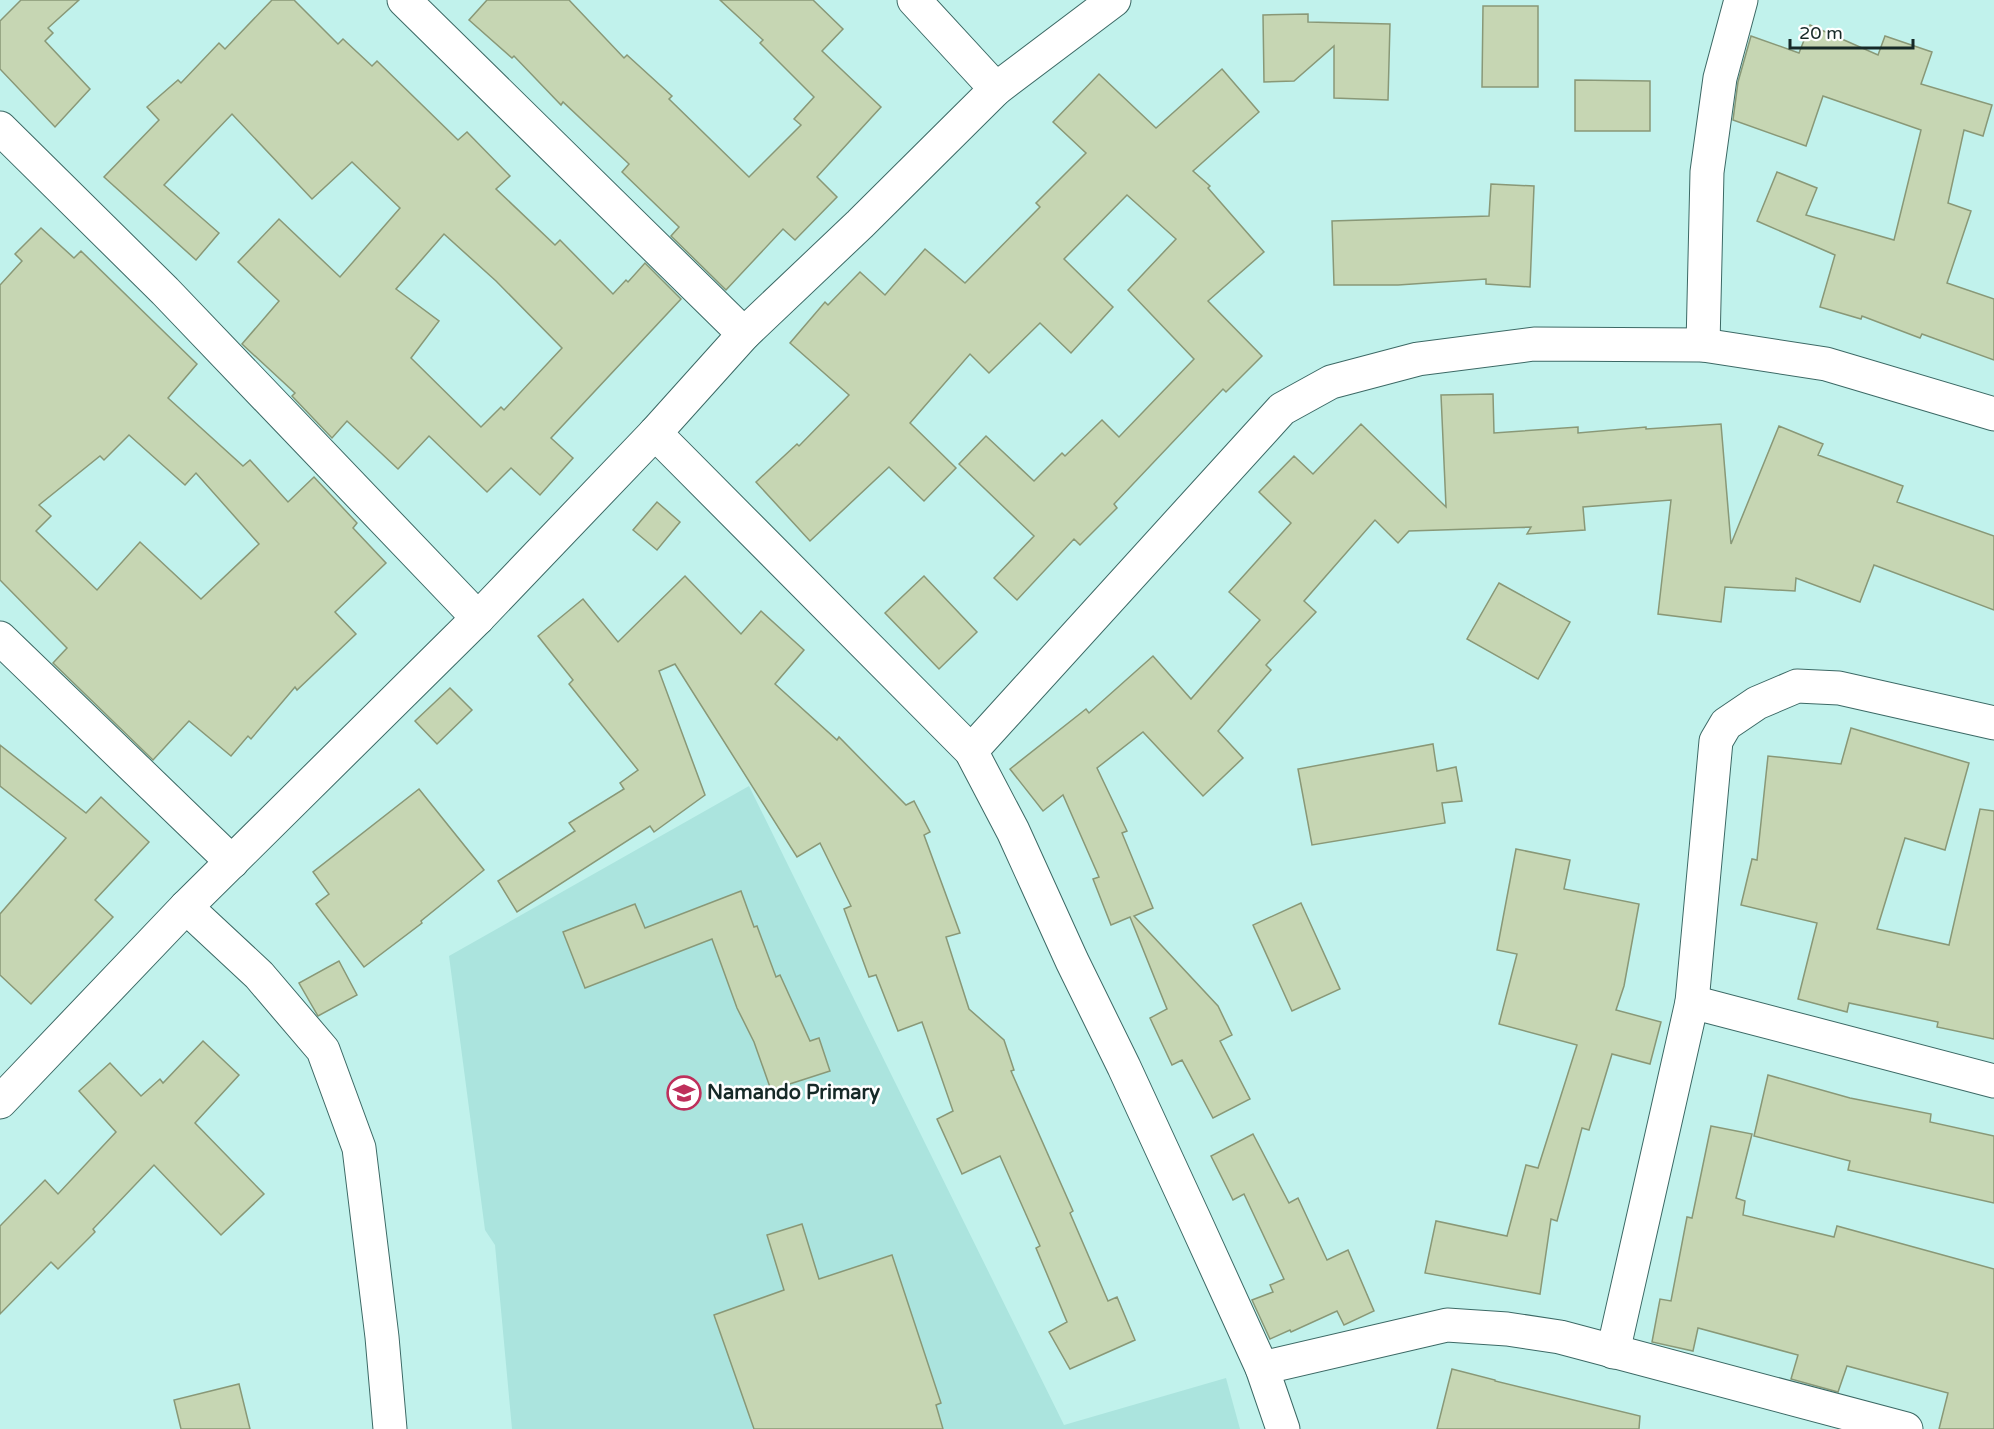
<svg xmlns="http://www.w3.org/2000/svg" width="1994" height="1429" font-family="'Varela Round',sans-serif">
	<rect width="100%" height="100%" fill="#c1f2ec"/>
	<path fill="#abe4de" d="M 749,786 L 1064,1425 L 1226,1378 L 1240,1429 L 512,1429 L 495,1245 L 485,1230 L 449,956 Z"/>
	<g fill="#c6d6b3" stroke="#899877" stroke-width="1.5" fill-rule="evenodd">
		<path d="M 21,0 L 79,0 L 48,28 L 53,33 L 45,41 L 90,89 L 55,127 L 0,69 L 0,21 Z"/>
		<path d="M 272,0 L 294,0 L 338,44 L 343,39 L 372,66 L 377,61 L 458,140 L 467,132 L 510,176 L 496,189 L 555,245 L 560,240 L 613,294 L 626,280 L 628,282 L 645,263 L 681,299 L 551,438 L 573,458 L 540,495 L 511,468 L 487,492 L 429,436 L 398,469 L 347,421 L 332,438 L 292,396 L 295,393 L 242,344 L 279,301 L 238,262 L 279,219 L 340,277 L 400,208 L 352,162 L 312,199 L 232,114 L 164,185 L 219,233 L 196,260 L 104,177 L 159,120 L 147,107 L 178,80 L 181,83 L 219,43 L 225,49 ZM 444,234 L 496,281 L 562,348 L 504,410 L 501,407 L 481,427 L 411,358 L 439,321 L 396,289 Z"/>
		<path d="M 487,0 L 569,0 L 624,58 L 627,55 L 672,96 L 669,99 L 749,177 L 801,125 L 794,119 L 814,97 L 760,43 L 763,40 L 720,0 L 813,0 L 843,29 L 822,51 L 881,107 L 817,177 L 837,197 L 795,240 L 783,229 L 726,290 L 671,236 L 679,227 L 622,172 L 629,164 L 563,102 L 561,105 L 514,56 L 512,58 L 469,20 Z"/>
		<path d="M 1483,6 L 1538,6 L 1538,87 L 1482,87 Z"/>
		<path d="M 1308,14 L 1308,22 L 1390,24 L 1388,100 L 1334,98 L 1334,46 L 1294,81 L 1264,82 L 1263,15 Z"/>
		<path d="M 1810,25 L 1878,55 L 1885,36 L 1932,52 L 1921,84 L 1992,105 L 1983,136 L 1964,130 L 1948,203 L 1971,211 L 1947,283 L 1994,299 L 1994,360 L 1922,334 L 1920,338 L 1862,316 L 1861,319 L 1820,307 L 1835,255 L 1757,221 L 1777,172 L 1817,188 L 1806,215 L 1894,240 L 1921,130 L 1823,96 L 1806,146 L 1733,120 L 1738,82 L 1751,36 L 1799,53 Z"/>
		<path d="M 1222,69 L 1259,112 L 1193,171 L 1210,186 L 1208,188 L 1264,252 L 1208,301 L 1262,356 L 1226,392 L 1223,389 L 1114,504 L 1117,508 L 1080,545 L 1074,539 L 1017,600 L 994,578 L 1034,536 L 959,464 L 986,436 L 1034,481 L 1062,453 L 1065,456 L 1102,420 L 1119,437 L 1194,359 L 1128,290 L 1176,239 L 1127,195 L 1064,259 L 1113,307 L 1071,353 L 1040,323 L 989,373 L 970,354 L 910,423 L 956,468 L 924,501 L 889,467 L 810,541 L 756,482 L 797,444 L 799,446 L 849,395 L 790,343 L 825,302 L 828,305 L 860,272 L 885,295 L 925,249 L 965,283 L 1040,207 L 1036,203 L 1086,153 L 1053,122 L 1099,74 L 1156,128 Z"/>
		<path d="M 1575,80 L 1650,81 L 1650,131 L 1575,131 Z"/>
		<path d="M 1491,184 L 1534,186 L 1530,287 L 1486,284 L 1486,279 L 1398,285 L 1334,285 L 1332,221 L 1489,216 Z"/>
		<path d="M 41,228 L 74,258 L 81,251 L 197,364 L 168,398 L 243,466 L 250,460 L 288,502 L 314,477 L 357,523 L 353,528 L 386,563 L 335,612 L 356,634 L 297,690 L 295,687 L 251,739 L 248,736 L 231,756 L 189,721 L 153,760 L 53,663 L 67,648 L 0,580 L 0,285 L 22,261 L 15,254 ZM 129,435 L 185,485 L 196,473 L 259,544 L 201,599 L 140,542 L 97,590 L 36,531 L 51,516 L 39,505 L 100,456 L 104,460 Z"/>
		<path d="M 1493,394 L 1494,433 L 1578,427 L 1578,433 L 1646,427 L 1646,429 L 1721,424 L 1731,544 L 1779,426 L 1823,444 L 1818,455 L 1903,486 L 1897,502 L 1994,536 L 1994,610 L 1874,565 L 1860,602 L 1796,578 L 1795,591 L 1725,587 L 1721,622 L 1658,614 L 1671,500 L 1583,507 L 1585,530 L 1527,534 L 1531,527 L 1409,531 L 1398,543 L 1375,520 L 1304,601 L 1316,612 L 1266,665 L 1271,670 L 1218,731 L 1243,758 L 1203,796 L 1143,732 L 1097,768 L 1127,831 L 1122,833 L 1153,908 L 1134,916 L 1218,1006 L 1232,1035 L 1220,1041 L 1250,1099 L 1213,1118 L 1182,1060 L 1172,1065 L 1150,1018 L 1167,1009 L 1130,917 L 1111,925 L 1093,879 L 1099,877 L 1063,795 L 1043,811 L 1010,769 L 1086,709 L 1089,713 L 1153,656 L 1191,699 L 1260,620 L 1229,592 L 1291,523 L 1259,492 L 1294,456 L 1313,474 L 1361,424 L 1446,507 L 1441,395 Z"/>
		<path d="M 657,502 L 680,522 L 657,550 L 633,530 Z"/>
		<path d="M 685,576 L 741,634 L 761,611 L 804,650 L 775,684 L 837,740 L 839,737 L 906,805 L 914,801 L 930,832 L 924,835 L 960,933 L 946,937 L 969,1009 L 1004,1040 L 1014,1070 L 1011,1071 L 1073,1211 L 1070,1213 L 1108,1301 L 1117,1297 L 1135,1340 L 1070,1369 L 1049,1332 L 1067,1322 L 1036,1248 L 1040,1246 L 1000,1156 L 962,1174 L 937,1119 L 953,1111 L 922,1022 L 898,1031 L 876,975 L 869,977 L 844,909 L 851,906 L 820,843 L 797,857 L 675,664 L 659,671 L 705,795 L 654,832 L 650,826 L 517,912 L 498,881 L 575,831 L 569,823 L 624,789 L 620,783 L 638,770 L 569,684 L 573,680 L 538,636 L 583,599 L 618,642 Z"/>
		<path d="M 924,576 L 977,632 L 939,669 L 885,613 Z"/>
		<path d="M 1499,583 L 1570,622 L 1538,679 L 1467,639 Z"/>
		<path d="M 450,688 L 472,710 L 437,744 L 415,721 Z"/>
		<path d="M 1851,728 L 1969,763 L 1945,850 L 1905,838 L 1877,929 L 1949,945 L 1980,809 L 1994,811 L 1994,1039 L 1937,1027 L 1938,1022 L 1849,1003 L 1847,1012 L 1798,999 L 1817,923 L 1741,905 L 1752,859 L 1757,860 L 1768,756 L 1841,764 Z"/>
		<path d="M 1433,744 L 1437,771 L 1456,767 L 1462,801 L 1442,803 L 1445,823 L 1312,845 L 1298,769 Z"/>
		<path d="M 0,745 L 86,813 L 101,797 L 149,842 L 95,900 L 113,917 L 31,1004 L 0,975 L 0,914 L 66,838 L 0,786 Z"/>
		<path d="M 419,789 L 484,870 L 421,921 L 422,923 L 364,967 L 316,904 L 329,894 L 313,872 Z"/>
		<path d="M 1516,849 L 1570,860 L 1564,889 L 1639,904 L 1624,986 L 1616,1010 L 1661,1022 L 1650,1064 L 1612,1054 L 1589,1130 L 1582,1128 L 1557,1221 L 1551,1219 L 1540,1294 L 1425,1273 L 1436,1221 L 1507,1236 L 1526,1165 L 1538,1168 L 1577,1045 L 1499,1024 L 1517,954 L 1497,950 Z"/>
		<path d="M 741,891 L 754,927 L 757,926 L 776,977 L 780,975 L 810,1041 L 819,1038 L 830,1071 L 771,1090 L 754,1042 L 737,1008 L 712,939 L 585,988 L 563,932 L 635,904 L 645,928 Z"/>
		<path d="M 1301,903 L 1340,989 L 1292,1011 L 1253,925 Z"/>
		<path d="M 339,961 L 357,995 L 318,1016 L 299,983 Z"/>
		<path d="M 203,1041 L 239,1075 L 195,1123 L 264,1194 L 221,1235 L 154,1165 L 93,1229 L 95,1232 L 58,1269 L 51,1262 L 0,1314 L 0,1226 L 45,1180 L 58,1194 L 116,1132 L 79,1091 L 110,1063 L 141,1096 L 160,1079 L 163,1083 Z"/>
		<path d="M 1768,1075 L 1850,1098 L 1931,1114 L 1930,1122 L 1994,1136 L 1994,1203 L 1848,1170 L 1850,1161 L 1754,1136 Z"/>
		<path d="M 1711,1126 L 1752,1134 L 1736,1198 L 1745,1201 L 1743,1215 L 1834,1237 L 1837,1226 L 1994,1269 L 1994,1429 L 1939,1429 L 1948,1393 L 1847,1366 L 1838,1392 L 1791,1379 L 1798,1355 L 1698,1328 L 1693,1351 L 1652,1342 L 1660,1299 L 1671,1301 L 1687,1217 L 1692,1218 Z"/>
		<path d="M 1253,1134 L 1289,1203 L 1298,1198 L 1327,1260 L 1348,1250 L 1374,1311 L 1344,1325 L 1337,1311 L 1291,1332 L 1290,1330 L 1270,1339 L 1252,1300 L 1273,1292 L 1270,1285 L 1284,1279 L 1244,1194 L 1233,1200 L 1211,1156 Z"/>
		<path d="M 802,1224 L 819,1279 L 892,1255 L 941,1403 L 936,1405 L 943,1429 L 754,1429 L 714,1315 L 784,1290 L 767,1235 Z"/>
		<path d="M 1452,1369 L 1495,1380 L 1495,1381 L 1640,1416 L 1639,1429 L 1437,1429 Z"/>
		<path d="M 239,1384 L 250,1429 L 181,1429 L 174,1400 Z"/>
	</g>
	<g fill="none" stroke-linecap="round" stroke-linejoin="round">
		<defs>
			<g id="minor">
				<path d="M 404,0 L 744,334"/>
				<path d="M 914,0 L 996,89"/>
				<path d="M 0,128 L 165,291 L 478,618"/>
				<path d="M 1703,345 L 1707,172 L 1720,78 L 1741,0"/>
				<path d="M 655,433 L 971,751 L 1013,831 L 1072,961 L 1124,1067 L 1195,1221 L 1262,1368 L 1283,1429"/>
				<path d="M 0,638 L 232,862"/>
				<path d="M 971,751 L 1282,409 L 1331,382 L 1418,359 L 1534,344 L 1703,345 L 1826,364 L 1994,414"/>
				<path d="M 186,907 L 259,975 L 323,1050 L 359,1148 L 382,1337 L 390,1429"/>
				<path d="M 1692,1002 L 1994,1081"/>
				<path d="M 0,1102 L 186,907 L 478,618 L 655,433 L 744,334 L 860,224 L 996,89 L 1114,0"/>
				<path d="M 1613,1352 L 1692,1002 L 1716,741 L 1726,724 L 1757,703 L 1797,686 L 1839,688 L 1994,723"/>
				<path d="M 1262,1368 L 1447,1325 L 1507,1329 L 1560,1337 L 1906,1429"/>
			</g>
		</defs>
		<use href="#minor" stroke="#3c6965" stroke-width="35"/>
		<use href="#minor" stroke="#fff" stroke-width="33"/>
	</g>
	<defs>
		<symbol id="school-ring" viewBox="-11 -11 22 22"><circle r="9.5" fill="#fff" stroke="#be2f5b" stroke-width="1.5"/><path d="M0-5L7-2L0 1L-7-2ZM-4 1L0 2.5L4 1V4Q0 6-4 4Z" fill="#be2f5b"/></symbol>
	</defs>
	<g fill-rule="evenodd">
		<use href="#school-ring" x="665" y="1074" width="38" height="38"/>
	</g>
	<g text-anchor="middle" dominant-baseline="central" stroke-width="5" stroke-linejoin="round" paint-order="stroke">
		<g font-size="20" font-weight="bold" fill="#162927" stroke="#fff" text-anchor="start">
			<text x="707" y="1093">Namando Primary</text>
		</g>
	</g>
	<path d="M1790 39v9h123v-9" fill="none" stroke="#162927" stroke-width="3"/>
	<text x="1799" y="39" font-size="18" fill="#162927" stroke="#ffffff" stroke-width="4.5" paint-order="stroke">20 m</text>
</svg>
